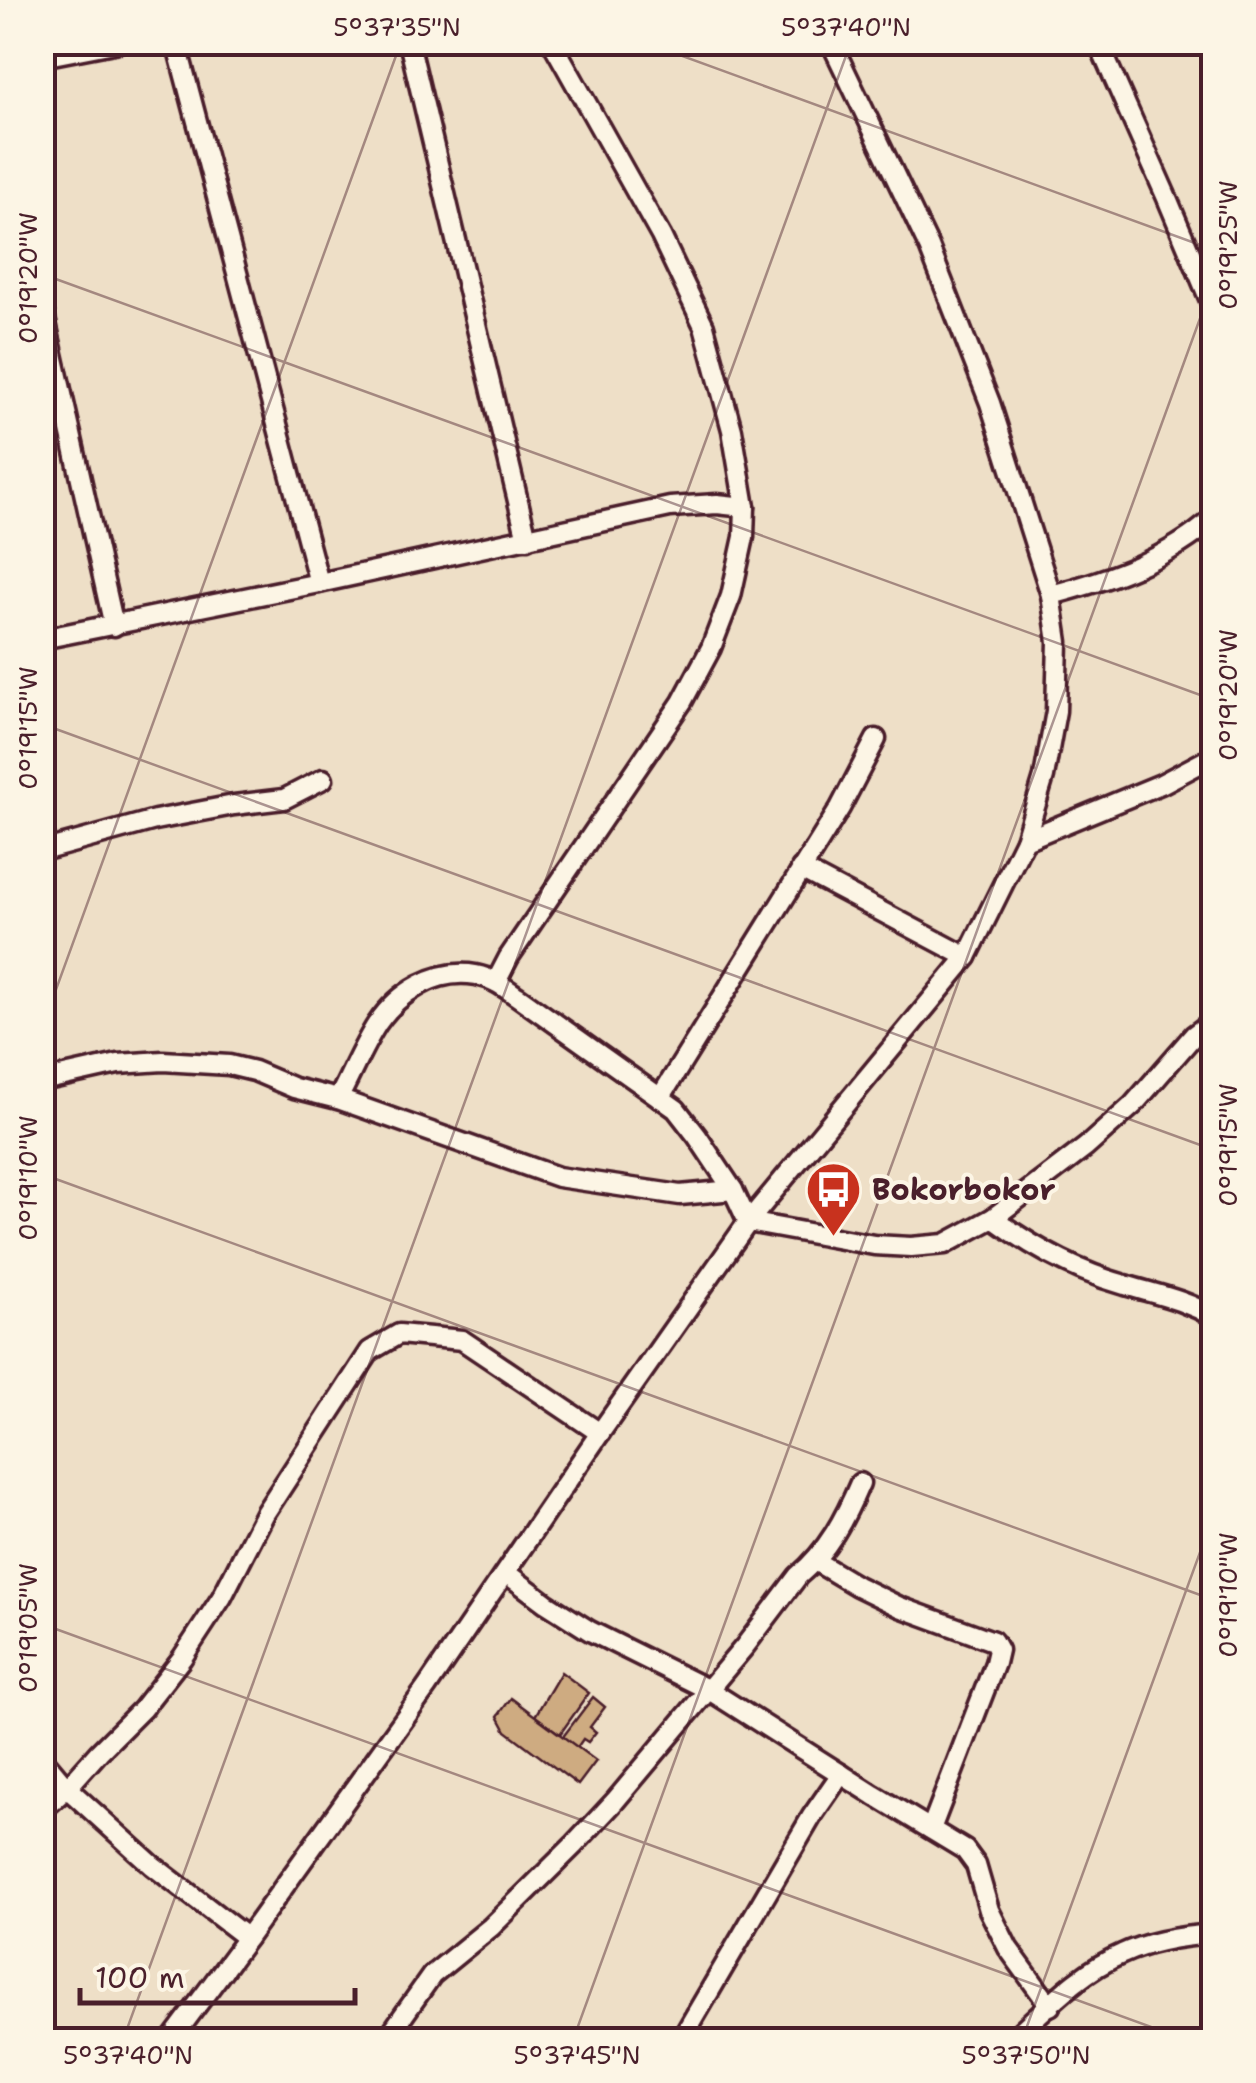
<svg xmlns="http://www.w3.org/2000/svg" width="1256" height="2083" font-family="'Shantell Sans',sans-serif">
	<rect width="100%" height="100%" fill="#eedfc7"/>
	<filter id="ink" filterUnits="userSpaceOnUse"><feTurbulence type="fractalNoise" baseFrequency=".01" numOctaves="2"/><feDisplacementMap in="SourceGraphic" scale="20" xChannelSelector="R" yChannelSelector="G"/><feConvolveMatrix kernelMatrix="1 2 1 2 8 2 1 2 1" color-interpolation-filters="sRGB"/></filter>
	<g filter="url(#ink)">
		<g fill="#ceab81" stroke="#4a1f2b" stroke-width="2.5">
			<path d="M 561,1672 L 589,1693 L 560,1734 L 535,1716 Z"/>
			<path d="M 593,1697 L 605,1707 L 590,1727 L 596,1732 L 588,1742 L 583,1739 L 576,1749 L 562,1738 Z"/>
			<path d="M 511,1698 L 596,1761 L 578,1785 L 506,1731 L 498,1716 Z"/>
		</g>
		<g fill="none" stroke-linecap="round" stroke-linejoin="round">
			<defs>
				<g id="minor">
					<path d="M 176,42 L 319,583"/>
					<path d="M 409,42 L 527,539"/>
					<path d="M 1098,42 L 1167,198 L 1214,310"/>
					<path d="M 42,57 L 119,42"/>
					<path d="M 42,305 L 114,626"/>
					<path d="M 1051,595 C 1108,580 1169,559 1214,518"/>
					<path d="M 42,639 L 319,583 L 670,507 L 717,504 L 745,507"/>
					<path d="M 1025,840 L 1161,784 L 1214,756"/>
					<path d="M 42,851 L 155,820 L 234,805 L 284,799 L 323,779"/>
					<path d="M 801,869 L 967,957"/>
					<path d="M 496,982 L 509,957 L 682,702 L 711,648 L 731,596 L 744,537 L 745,507 L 732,430 L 704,326 L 661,236 L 552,42"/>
					<path d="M 42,1081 L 118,1064 L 163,1061 L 229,1065 L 254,1071 L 294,1088 L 338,1099 L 558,1177 L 680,1195 L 733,1190 L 748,1222"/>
					<path d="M 660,1098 L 840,808 L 876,739"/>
					<path d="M 338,1099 C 351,1075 362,1047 377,1024 C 399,992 436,968 476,975 C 492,978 504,987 517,996 L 676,1109 L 697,1136 L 733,1190"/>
					<path d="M 993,1218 C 1032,1247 1078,1272 1125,1285 C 1158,1295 1183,1299 1214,1317"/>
					<path d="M 748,1222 L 874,1245 L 911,1247 L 945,1244 L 993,1218 L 1086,1147 L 1133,1105 L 1194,1035 L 1214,1020"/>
					<path d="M 815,1561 L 857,1586 L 900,1607 L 993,1641 L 998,1650 L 995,1663 L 931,1829"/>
					<path d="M 506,1573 L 546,1603 L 590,1631 L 709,1690 L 874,1795 L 965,1850 L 976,1865 L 989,1910 L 1008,1948 L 1050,2006"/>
					<path d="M 42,1758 L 67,1788 L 152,1865 L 247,1938"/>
					<path d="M 42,1810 L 67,1788 L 99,1752 L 142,1709 L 182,1658 L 222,1597 L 265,1513 L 370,1351 L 399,1334 L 462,1340 L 600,1433"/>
					<path d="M 171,2040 L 247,1938 L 427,1687 L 600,1433 L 748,1222 L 967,957 L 1025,840 L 1044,777 L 1056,711 L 1058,642 L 1051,595 L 990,403 L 929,247 L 831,42"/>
					<path d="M 386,2040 L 432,1975 L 491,1927 L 574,1845 L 615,1801 L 745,1646 L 798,1576 C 828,1551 845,1518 860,1483"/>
					<path d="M 681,2040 L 812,1816 L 841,1774"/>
					<path d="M 1011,2040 C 1045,2010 1079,1972 1122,1954 C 1150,1941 1183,1936 1214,1934"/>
				</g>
			</defs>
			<use href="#minor" stroke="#4a1f2b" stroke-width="25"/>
			<use href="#minor" stroke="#fcf5e5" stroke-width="18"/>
		</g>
	</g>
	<path fill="none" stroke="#4a1f2b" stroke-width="2.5" stroke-opacity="0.45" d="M 644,42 L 1214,250M 42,274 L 1214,700M 42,724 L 1214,1150M 42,1028 L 401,42M 42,1174 L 1214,1600M 42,1624 L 1187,2040M 123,2040 L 851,42M 573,2040 L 1214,280M 1022,2040 L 1214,1514"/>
	<defs>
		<symbol id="bus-pin" viewBox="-11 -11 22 30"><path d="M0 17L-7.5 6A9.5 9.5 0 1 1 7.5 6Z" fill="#c8321e" stroke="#fcf5e5"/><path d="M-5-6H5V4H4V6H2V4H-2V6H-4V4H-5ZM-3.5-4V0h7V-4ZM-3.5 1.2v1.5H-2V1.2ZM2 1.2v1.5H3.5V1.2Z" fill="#fff"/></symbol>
	</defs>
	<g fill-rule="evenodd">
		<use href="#bus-pin" x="802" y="1158" width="63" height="86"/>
	</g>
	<g text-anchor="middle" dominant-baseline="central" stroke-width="8" stroke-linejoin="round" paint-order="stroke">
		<g font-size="30" font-weight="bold" fill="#4a1f2b" stroke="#fcf5e5" text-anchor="start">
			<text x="872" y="1189">Bokorbokor</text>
		</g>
	</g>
	<rect width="1256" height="2083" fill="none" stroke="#fcf5e5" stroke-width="110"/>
	<path d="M80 1988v15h275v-15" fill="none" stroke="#4a1f2b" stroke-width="5"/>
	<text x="95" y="1988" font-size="30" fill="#4a1f2b" stroke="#fcf5e5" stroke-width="8" paint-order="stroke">100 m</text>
	<rect x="55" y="55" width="1146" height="1973" fill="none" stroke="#4a1f2b" stroke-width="4"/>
	<g font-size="25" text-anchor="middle" fill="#4a1f2b">
		<text x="397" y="36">5°37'35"N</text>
		<text x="846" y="36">5°37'40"N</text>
		<text transform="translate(1228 245) rotate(-90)" y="9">0°19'25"W</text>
		<text transform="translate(28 278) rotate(-90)" y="9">0°19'20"W</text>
		<text transform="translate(1228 695) rotate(-90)" y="9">0°19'20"W</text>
		<text transform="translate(28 728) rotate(-90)" y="9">0°19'15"W</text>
		<text transform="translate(1228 1145) rotate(-90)" y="9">0°19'15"W</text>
		<text transform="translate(28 1178) rotate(-90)" y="9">0°19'10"W</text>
		<text transform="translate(1228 1595) rotate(-90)" y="9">0°19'10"W</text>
		<text transform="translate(28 1628) rotate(-90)" y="9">0°19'05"W</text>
		<text x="128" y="2064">5°37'40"N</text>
		<text x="577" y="2064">5°37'45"N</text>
		<text x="1026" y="2064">5°37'50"N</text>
	</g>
</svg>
